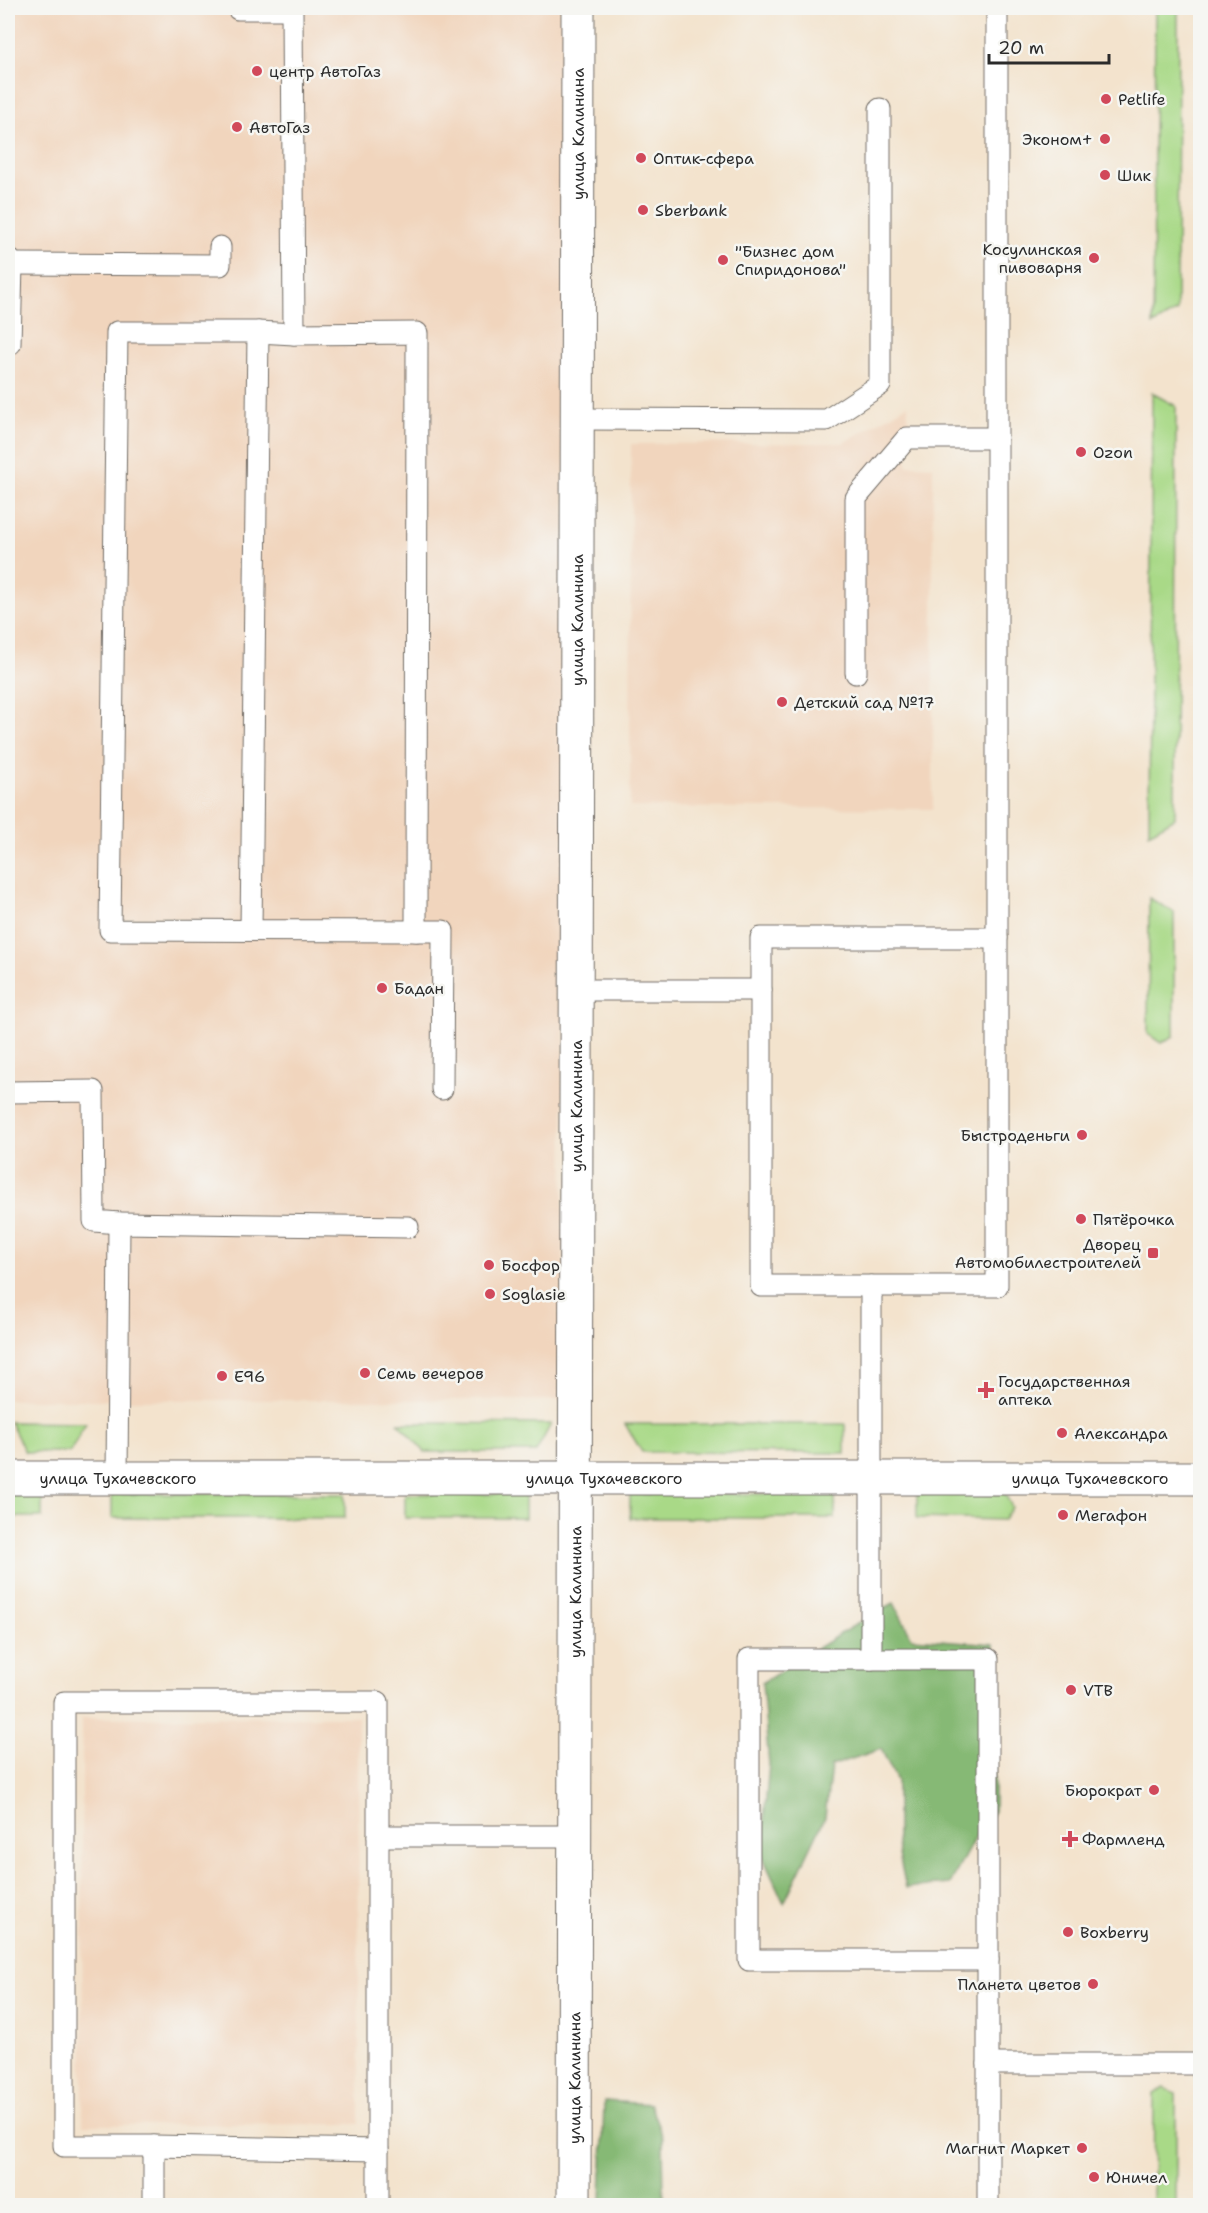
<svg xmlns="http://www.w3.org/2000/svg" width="1208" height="2213" font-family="'Shantell Sans',sans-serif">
	<rect width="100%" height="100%" fill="#f6f6f2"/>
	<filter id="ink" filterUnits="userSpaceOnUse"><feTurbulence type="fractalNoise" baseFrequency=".0167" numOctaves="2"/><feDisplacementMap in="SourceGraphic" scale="12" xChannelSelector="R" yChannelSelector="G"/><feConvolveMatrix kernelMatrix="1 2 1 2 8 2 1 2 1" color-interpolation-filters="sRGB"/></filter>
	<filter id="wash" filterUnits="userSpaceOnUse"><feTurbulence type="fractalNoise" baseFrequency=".008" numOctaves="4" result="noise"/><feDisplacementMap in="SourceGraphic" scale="24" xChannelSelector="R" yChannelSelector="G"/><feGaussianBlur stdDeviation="1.35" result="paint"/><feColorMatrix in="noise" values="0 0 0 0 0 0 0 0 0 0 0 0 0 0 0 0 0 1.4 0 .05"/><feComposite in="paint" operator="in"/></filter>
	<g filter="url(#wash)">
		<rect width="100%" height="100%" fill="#f3e3cd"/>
		<g fill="#f1d5bd">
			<path d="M 8,8 L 566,8 L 563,1400 L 8,1400 Z"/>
			<path d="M 908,405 L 907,465 L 933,466 L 933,809 L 630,807 L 631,444 L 843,443 Z"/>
			<path d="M 358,1717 L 359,2124 L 83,2125 L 82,1718 Z"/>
		</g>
		<g fill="#a9d987" stroke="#6a8259" stroke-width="1.5">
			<path d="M 1155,8 L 1178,8 L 1177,311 L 1153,325 Z"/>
			<path d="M 1152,393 L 1176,406 L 1175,818 L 1149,833 Z"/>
			<path d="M 1149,898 L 1174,912 L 1174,1036 L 1161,1043 L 1148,1034 Z"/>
			<path d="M 10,1422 L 86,1423 L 70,1452 L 25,1452 Z"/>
			<path d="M 398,1423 L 551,1424 L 536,1452 L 425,1452 Z"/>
			<path d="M 625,1424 L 845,1424 L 845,1453 L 642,1452 Z"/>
			<path d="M 917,1493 L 1005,1494 L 1012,1507 L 1004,1520 L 917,1518 Z"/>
			<rect x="8" y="1494" width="34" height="23"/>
			<rect x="112" y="1494" width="233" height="24"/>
			<rect x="405" y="1494" width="120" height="24"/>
			<rect x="630" y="1494" width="205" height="24"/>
			<path d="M 1164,2088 L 1176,2093 L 1176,2205 L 1153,2205 L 1154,2094 Z"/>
		</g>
		<g fill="#86b974" stroke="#587250" stroke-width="1.5">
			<path d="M 894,1603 L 912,1638 L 994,1644 L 994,1811 L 976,1835 L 950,1884 L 906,1888 L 897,1845 L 897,1781 L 881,1749 L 831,1766 L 825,1817 L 784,1903 L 761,1853 L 769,1764 L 762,1683 C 806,1656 848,1627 894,1603 Z"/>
			<path d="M 604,2101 L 650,2104 L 663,2138 L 664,2205 L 601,2205 Z"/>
		</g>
	</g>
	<g filter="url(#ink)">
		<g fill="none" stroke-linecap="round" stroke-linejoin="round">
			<defs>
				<g id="lane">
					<path d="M 238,8 L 238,9 L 292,9 L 294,334 L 258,332"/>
					<path d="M 8,257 L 12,264 L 10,344 L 8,345"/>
					<path d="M 12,264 L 220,265 L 220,247"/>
					<path d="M 294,334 L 417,333 L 416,931 L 443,931 L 442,1089"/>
					<path d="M 578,419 L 827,420 L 880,385 L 880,109"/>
					<path d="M 856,673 L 856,498 L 907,438 L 997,438"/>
					<path d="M 251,930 L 258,332 L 117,332 L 110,930 L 416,931"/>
					<path d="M 576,990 L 761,990"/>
					<path d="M 8,1092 L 93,1091 L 94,1221 L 119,1223"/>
					<path d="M 871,1286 L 997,1286 L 997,8"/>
					<path d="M 117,1478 L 119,1223 L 408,1227"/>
					<path d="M 871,1659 L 749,1659 L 749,1960 L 988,1960"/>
					<path d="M 378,1836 L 574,1836"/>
					<path d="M 988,2064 L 1200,2064"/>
					<path d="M 154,2146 L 378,2150"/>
					<path d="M 154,2206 L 154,2146 L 64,2146 L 64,1702 L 378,1702 L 378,2206"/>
					<path d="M 988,2206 L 988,1659 L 871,1659 L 871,1286 L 761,1286 L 761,938 L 997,938"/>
				</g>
				<g id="street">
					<path id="s1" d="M 8,1478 L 1200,1478"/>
					<path id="s2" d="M 574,2206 L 578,8"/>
				</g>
			</defs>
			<use href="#lane" stroke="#716b64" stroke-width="23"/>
			<use href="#street" stroke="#716b64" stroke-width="35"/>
			<use href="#lane" stroke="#fff" stroke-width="21"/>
			<use href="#street" stroke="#fff" stroke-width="33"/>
		</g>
	</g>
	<g fill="#d1495b" stroke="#f6f6f2" stroke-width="2">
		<circle cx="257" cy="71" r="6"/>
		<circle cx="1106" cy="99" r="6"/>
		<circle cx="237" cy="127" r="6"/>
		<circle cx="1105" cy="139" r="6"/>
		<circle cx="641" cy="158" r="6"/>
		<circle cx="1105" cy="175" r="6"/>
		<circle cx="643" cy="210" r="6"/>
		<circle cx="1094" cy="258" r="6"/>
		<circle cx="723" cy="260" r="6"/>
		<circle cx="1081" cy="452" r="6"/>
		<circle cx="782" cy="702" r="6"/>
		<circle cx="382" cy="988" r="6"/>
		<circle cx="1082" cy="1135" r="6"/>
		<circle cx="1081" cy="1219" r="6"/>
		<rect x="1147" y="1247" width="12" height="12" rx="3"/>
		<circle cx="489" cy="1265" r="6"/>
		<circle cx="490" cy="1294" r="6"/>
		<circle cx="365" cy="1373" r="6"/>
		<circle cx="222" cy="1376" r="6"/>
		<path d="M983 1381h6v6h6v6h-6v6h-6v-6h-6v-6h6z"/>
		<circle cx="1062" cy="1433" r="6"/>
		<circle cx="1063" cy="1515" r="6"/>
		<circle cx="1071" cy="1690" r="6"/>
		<circle cx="1154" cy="1790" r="6"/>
		<path d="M1067 1830h6v6h6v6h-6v6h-6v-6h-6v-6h6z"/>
		<circle cx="1068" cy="1932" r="6"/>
		<circle cx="1093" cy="1984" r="6"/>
		<circle cx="1082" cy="2148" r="6"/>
		<circle cx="1094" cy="2177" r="6"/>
	</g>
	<g text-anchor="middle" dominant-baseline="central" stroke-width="5" stroke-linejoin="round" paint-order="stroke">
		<g font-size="16" fill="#2b2b2b" stroke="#f6f6f2" text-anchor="start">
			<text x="269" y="71">центр АвтоГаз</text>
			<text x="1118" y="99">Petlife</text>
			<text x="249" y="127">АвтоГаз</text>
			<text x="1093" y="139" text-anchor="end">Эконом+</text>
			<text x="653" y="158">Оптик-сфера</text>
			<text x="1117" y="175">Шик</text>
			<text x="655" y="210">Sberbank</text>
			<text x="1082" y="249" text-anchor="end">Косулинская<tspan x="1082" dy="18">пивоварня</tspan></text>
			<text x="735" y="251">"Бизнес дом<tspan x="735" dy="18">Спиридонова"</tspan></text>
			<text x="1093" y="452">Ozon</text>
			<text x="794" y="702">Детский сад №17</text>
			<text x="394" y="988">Бадан</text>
			<text x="1070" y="1135" text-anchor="end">Быстроденьги</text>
			<text x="1093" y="1219">Пятёрочка</text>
			<text x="1141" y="1244" text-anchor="end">Дворец<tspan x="1141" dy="18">Автомобилестроителей</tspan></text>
			<text x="501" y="1265">Босфор</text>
			<text x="502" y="1294">Soglasie</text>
			<text x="377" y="1373">Семь вечеров</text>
			<text x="234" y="1376">E96</text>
			<text x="998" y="1381">Государственная<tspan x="998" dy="18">аптека</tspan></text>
			<text x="1074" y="1433">Александра</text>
			<text x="1075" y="1515">Мегафон</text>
			<text x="1083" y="1690">VTB</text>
			<text x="1142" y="1790" text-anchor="end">Бюрократ</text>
			<text x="1082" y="1839">Фармленд</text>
			<text x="1080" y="1932">Boxberry</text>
			<text x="1081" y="1984" text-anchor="end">Планета цветов</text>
			<text x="1070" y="2148" text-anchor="end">Магнит Маркет</text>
			<text x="1106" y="2177">Юничел</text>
		</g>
		<g font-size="16" fill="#2b2b2b" stroke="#f6f6f2">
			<text stroke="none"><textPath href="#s2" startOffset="2072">улица Калинина</textPath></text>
			<text stroke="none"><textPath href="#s2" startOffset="1586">улица Калинина</textPath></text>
			<text stroke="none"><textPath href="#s2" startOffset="1100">улица Калинина</textPath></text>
			<text stroke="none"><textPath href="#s1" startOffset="110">улица Тухачевского</textPath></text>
			<text stroke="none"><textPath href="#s1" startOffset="596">улица Тухачевского</textPath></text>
			<text stroke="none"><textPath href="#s1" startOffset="1082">улица Тухачевского</textPath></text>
			<text stroke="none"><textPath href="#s2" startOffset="614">улица Калинина</textPath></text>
			<text stroke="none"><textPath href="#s2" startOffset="128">улица Калинина</textPath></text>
		</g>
	</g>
	<rect width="1208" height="2213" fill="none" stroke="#f6f6f2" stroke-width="30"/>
	<path d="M989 54v9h120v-9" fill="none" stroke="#2b2b2b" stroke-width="3"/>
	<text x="998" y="54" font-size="18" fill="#2b2b2b" stroke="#f6f6f2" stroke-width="4.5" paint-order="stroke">20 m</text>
</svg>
